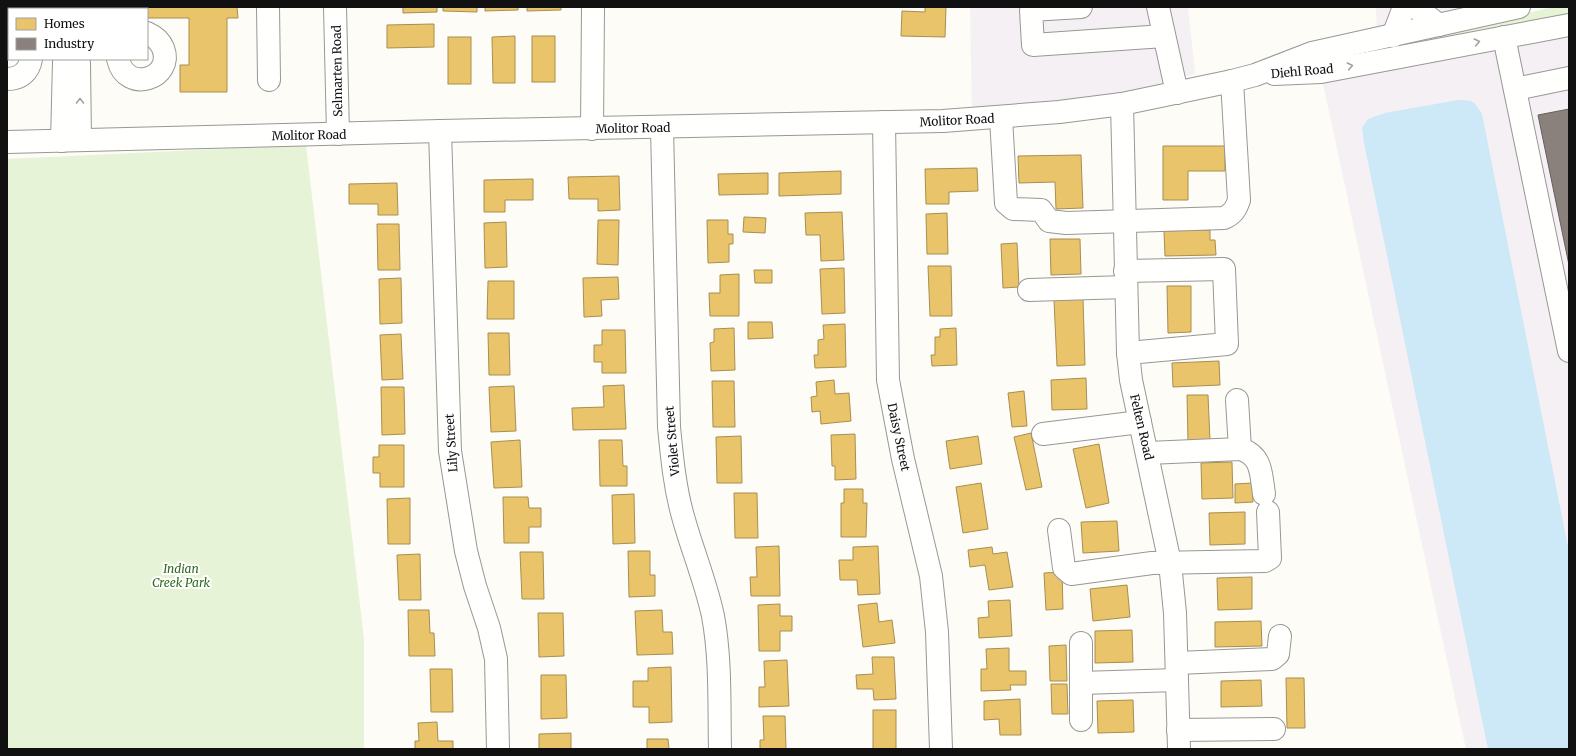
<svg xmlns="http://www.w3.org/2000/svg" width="1576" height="756" font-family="Merriweather,serif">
	<rect width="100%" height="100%" fill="#fdfcf7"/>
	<g fill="#f5f0f3">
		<path d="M 970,7 L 1188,7 L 1195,74 L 1110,98 L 972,112 Z"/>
		<path d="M 1376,7 L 1490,7 L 1377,34 Z"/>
		<path d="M 1569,32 L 1569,749 L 1466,749 L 1322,79 Z"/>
	</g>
	<g fill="#e7f3d7">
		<path d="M 1553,7 L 1569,7 L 1569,16 L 1320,61 Z"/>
		<path d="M 306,145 L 364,639 L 364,749 L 7,749 L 7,159 Z"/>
	</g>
	<path fill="#cde8f7" d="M 1458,100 C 1473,100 1474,101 1482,114 L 1569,552 L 1569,749 L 1488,749 L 1364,143 L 1362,128 L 1368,119 L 1385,113 Z"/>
	<g fill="#e9c46a" stroke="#a88e4f">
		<path d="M 7,7 L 33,7 L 33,9 L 9,9 L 9,17 L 7,17 Z"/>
		<path d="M 123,7 L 237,7 L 238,18 L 227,18 L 227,92 L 180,92 L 180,65 L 189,65 L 189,18 L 147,18 L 147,9 L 123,9 Z"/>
		<path d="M 403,7 L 437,7 L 437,12 L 403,13 Z"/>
		<path d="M 443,7 L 477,7 L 477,12 L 443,11 Z"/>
		<path d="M 485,7 L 518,7 L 518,10 L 485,11 Z"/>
		<path d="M 527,7 L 561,7 L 561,10 L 527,11 Z"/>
		<path d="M 925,7 L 946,7 L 945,37 L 901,36 L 902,11 L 925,12 Z"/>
		<path d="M 434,24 L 434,47 L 387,48 L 387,25 Z"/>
		<path d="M 515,36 L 515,83 L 493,83 L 492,37 Z"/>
		<rect x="532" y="36" width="23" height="46"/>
		<rect x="448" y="37" width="23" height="47"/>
		<path d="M 1163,146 L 1225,146 L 1225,171 L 1188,171 L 1188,200 L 1163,200 Z"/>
		<path d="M 1081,155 L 1083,208 L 1056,209 L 1055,182 L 1019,183 L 1018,156 Z"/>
		<path d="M 977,168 L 978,191 L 949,192 L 949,204 L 926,204 L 925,169 Z"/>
		<path d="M 841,171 L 841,194 L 779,196 L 779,173 Z"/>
		<path d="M 768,173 L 768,194 L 719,195 L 718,174 Z"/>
		<path d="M 619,176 L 620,210 L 598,211 L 598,199 L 569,199 L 568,177 Z"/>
		<path d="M 533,179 L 533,200 L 505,200 L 505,212 L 484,212 L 484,180 Z"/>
		<path d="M 397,183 L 398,215 L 378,215 L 378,204 L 349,204 L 349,184 Z"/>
		<path d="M 842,212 L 844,260 L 821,261 L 820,235 L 806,235 L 805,213 Z"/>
		<path d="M 947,213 L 948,254 L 927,254 L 926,214 Z"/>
		<path d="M 744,217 L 766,218 L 765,233 L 743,232 Z"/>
		<path d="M 598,220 L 619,220 L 618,265 L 597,264 Z"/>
		<path d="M 707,220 L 728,220 L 728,234 L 733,234 L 733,244 L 729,244 L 729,262 L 708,263 Z"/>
		<path d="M 506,222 L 507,267 L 485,268 L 484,223 Z"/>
		<path d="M 377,224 L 399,224 L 400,270 L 378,270 Z"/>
		<path d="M 1210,230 L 1210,240 L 1215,240 L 1216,255 L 1165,256 L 1164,231 Z"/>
		<path d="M 1050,239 L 1080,239 L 1081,274 L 1051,275 Z"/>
		<path d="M 1017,243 L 1019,287 L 1003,288 L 1001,244 Z"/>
		<path d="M 928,266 L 951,266 L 952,316 L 930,316 Z"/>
		<path d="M 844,268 L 845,313 L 822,314 L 820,269 Z"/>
		<path d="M 754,270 L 772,270 L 772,283 L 755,283 Z"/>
		<path d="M 739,274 L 739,316 L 710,316 L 709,293 L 720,293 L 720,275 Z"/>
		<path d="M 618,277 L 619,299 L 601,300 L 602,316 L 584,317 L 583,278 Z"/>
		<path d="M 401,278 L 402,323 L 380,324 L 379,279 Z"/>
		<path d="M 488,281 L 514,281 L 514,319 L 487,319 Z"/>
		<path d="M 1167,286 L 1191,286 L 1191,332 L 1168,333 Z"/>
		<path d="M 1083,299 L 1085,365 L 1057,366 L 1054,300 Z"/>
		<path d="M 748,322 L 772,322 L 773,338 L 748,339 Z"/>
		<path d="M 845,324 L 846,367 L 815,368 L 814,355 L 818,355 L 818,340 L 824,339 L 823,325 Z"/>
		<path d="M 734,328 L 735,370 L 711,371 L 710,343 L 714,342 L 714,329 Z"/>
		<path d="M 956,328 L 957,365 L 932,366 L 931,355 L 935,355 L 935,337 L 940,337 L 940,329 Z"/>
		<path d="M 602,330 L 625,330 L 626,373 L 602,373 L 602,362 L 594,362 L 594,345 L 602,345 Z"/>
		<path d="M 488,333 L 509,333 L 510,375 L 489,375 Z"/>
		<path d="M 401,334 L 403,379 L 382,380 L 380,335 Z"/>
		<path d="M 1219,361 L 1220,385 L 1173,387 L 1172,363 Z"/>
		<path d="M 1086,378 L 1087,409 L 1052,410 L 1051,380 Z"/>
		<path d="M 834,380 L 835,394 L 849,393 L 851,421 L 821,424 L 820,411 L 812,412 L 811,397 L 817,396 L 816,382 Z"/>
		<path d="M 712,381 L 734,381 L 735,427 L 713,427 Z"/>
		<path d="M 624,385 L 626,429 L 573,430 L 572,408 L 604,407 L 603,386 Z"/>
		<path d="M 514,386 L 516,431 L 491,432 L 489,387 Z"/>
		<path d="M 381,387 L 404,387 L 405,434 L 382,435 Z"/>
		<path d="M 1024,391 L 1027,426 L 1012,427 L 1008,393 Z"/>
		<path d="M 1187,395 L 1208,395 L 1210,441 L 1188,441 Z"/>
		<path d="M 1031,433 L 1042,487 L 1026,490 L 1014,437 Z"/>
		<path d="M 855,434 L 856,479 L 835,480 L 835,466 L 832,466 L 831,435 Z"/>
		<path d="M 741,436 L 742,483 L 717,483 L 716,437 Z"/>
		<path d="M 978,436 L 982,464 L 950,469 L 946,441 Z"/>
		<path d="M 520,440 L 522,487 L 494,488 L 491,442 Z"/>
		<path d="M 599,440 L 622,440 L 623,466 L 627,466 L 627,486 L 600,486 Z"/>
		<path d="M 1099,444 L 1109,503 L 1086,508 L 1073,449 Z"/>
		<path d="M 379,445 L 404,445 L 404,487 L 380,487 L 380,473 L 373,473 L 373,457 L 379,457 Z"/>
		<path d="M 1232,462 L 1233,498 L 1202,499 L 1201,463 Z"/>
		<path d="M 981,483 L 988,529 L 963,533 L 956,487 Z"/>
		<path d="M 1252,483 L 1253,502 L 1235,503 L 1235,484 Z"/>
		<path d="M 844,489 L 863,489 L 863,503 L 867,503 L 866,537 L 841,537 L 841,503 L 844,503 Z"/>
		<path d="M 734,493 L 757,493 L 758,538 L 735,538 Z"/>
		<path d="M 634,494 L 635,543 L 613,544 L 612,495 Z"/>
		<path d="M 503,497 L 528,497 L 529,508 L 541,508 L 541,527 L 529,527 L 529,543 L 504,543 Z"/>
		<path d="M 410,498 L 410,544 L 388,544 L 387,499 Z"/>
		<path d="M 1245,512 L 1245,544 L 1210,545 L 1209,513 Z"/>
		<path d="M 1117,521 L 1119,551 L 1083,553 L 1081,522 Z"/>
		<path d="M 779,546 L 780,596 L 751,596 L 750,577 L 757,577 L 756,547 Z"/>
		<path d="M 878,546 L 880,594 L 858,595 L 857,580 L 840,580 L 839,560 L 853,560 L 853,547 Z"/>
		<path d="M 992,547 L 993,554 L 1007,552 L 1013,587 L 989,590 L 985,565 L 970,567 L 968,550 Z"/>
		<path d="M 628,551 L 650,551 L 650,575 L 655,575 L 655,596 L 629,597 Z"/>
		<path d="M 520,552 L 543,552 L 544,599 L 522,599 Z"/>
		<path d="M 420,554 L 421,600 L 399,600 L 397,555 Z"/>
		<path d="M 1062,572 L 1063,609 L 1046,610 L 1044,573 Z"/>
		<path d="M 1252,577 L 1252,609 L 1218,610 L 1217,578 Z"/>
		<path d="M 1127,585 L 1130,617 L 1093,621 L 1090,589 Z"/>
		<path d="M 1010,600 L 1012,636 L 979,638 L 978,618 L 989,617 L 988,601 Z"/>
		<path d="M 877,603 L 879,622 L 892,620 L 895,643 L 863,647 L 858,605 Z"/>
		<path d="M 780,604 L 780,616 L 792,616 L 792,631 L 780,631 L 780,651 L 759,651 L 758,605 Z"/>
		<path d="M 408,610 L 429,610 L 430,633 L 434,633 L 435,656 L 409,656 Z"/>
		<path d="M 662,610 L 663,632 L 672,632 L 673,654 L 637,655 L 635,611 Z"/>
		<path d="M 538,613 L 563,613 L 564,656 L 539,657 Z"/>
		<path d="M 1261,621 L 1262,646 L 1215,647 L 1215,622 Z"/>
		<path d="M 1132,630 L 1133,662 L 1095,663 L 1095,631 Z"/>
		<path d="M 1066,645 L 1067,681 L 1050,681 L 1049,646 Z"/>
		<path d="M 1009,648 L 1009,671 L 1026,671 L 1026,685 L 1010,685 L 1011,690 L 981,691 L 981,669 L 987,669 L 986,649 Z"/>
		<path d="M 872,657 L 894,657 L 896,699 L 874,700 L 873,689 L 857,689 L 856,675 L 873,674 Z"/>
		<path d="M 787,660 L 789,706 L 759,707 L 759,687 L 765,687 L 764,661 Z"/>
		<path d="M 671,667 L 672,722 L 649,723 L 649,707 L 633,707 L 633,681 L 648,681 L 648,668 Z"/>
		<path d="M 430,669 L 452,669 L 453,712 L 431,712 Z"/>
		<path d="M 541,675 L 566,675 L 567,718 L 541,719 Z"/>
		<path d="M 1286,678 L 1304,678 L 1305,728 L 1287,728 Z"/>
		<path d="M 1261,680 L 1262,706 L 1221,707 L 1221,681 Z"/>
		<path d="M 1051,684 L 1067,684 L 1068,714 L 1052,714 Z"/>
		<path d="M 1020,699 L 1021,735 L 1000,735 L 999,719 L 984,720 L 984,701 Z"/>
		<path d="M 1133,700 L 1134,732 L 1098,733 L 1097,701 Z"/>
		<rect x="873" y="710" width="23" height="39"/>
		<path d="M 763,716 L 785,716 L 786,749 L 760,749 L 760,740 L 764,740 Z"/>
		<path d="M 437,722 L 438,741 L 453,741 L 453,749 L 415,749 L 415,741 L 419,741 L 418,723 Z"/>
		<path d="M 571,733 L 571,749 L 539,749 L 539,734 Z"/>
		<path d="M 647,739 L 668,739 L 669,749 L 647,749 Z"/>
	</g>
	<path fill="#8a817c" stroke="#665f5c" d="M 1569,109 L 1569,265 L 1538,115 Z"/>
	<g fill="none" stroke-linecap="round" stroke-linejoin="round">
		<defs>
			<g id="minor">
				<path d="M 268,7 L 269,80"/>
				<path d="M 335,7 L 338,134"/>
				<path d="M 1081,7 L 1031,10 L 1033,45 L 1164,36"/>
				<path d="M 1158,7 L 1177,93"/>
				<path d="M 1415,7 L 1439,25"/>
				<path d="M 72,9 L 72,7"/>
				<path d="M 7,33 L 9,33"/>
				<path d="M 1393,36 L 1404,7"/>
				<path d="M 1504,37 L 1569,351"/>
				<path d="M 74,59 L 79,63 L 80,140"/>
				<path d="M 118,59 C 126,95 175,78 163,48 C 160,41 154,36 147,33"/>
				<path d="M 1274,74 L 1321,72 L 1569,25"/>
				<path d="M 7,79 C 20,79 29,72 31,59"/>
				<path d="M 1515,89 L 1569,78"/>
				<path d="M 1122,104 L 1128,353 L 1131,380 L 1170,563 L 1175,613 L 1179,749"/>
				<path d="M 1001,118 L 1006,203 L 1013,209 L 1041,210 L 1049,221 L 1066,223 L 1224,218 C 1233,214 1236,209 1239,200 L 1232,81"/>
				<path d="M 884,122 L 888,380 L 903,459 L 931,576 L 937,632 L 941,749"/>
				<path d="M 662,128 L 669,427 C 672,458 675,490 684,520 C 693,552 706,583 713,616 C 721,659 719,705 720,749"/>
				<path d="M 592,129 L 593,7"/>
				<path d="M 440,131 L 450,451 L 466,551 L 475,586 L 489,628 L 496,659 L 498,749"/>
				<path d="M 62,141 L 64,62 L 67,59"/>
				<path d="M 7,142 L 440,131 L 943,121 L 1059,112 L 1122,104 L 1232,81 L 1255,75 L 1312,53 L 1519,7"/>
				<path d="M 1125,271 L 1224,269 L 1227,344 L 1128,353"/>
				<path d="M 1029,290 L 1126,287"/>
				<path d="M 1237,400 L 1240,449"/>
				<path d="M 1043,434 L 1140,422"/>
				<path d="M 1148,453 L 1240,449 C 1262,455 1261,474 1264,494"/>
				<path d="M 1059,530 L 1064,568 L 1071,574 L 1152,563 L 1265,561 L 1270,558 L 1268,512"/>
				<path d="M 1081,643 L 1081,720"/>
				<path d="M 1177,663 L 1272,659 L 1278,654 L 1280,636"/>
				<path d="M 1081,683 L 1177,680"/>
				<path d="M 1178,730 L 1274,729"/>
			</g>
		</defs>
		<use href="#minor" stroke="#979795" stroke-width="24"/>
		<use href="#minor" stroke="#fffffe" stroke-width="22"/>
	</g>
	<defs><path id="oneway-chevron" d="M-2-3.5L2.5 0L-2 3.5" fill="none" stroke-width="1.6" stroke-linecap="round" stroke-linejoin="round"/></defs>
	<g stroke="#a0a09f">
		<use href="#oneway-chevron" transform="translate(1477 42) rotate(-11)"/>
		<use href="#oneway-chevron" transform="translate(1350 66) rotate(-11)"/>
		<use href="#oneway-chevron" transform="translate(80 101) rotate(-90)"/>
	</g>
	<g text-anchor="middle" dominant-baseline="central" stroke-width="4" stroke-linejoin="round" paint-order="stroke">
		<g font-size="12" fill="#111" stroke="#fff">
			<text transform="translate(337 71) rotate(-91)">Selmarten Road</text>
			<text transform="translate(1302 71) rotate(-5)">Diehl Road</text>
			<text transform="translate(957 120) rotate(-3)">Molitor Road</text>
			<text transform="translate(633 128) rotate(-1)">Molitor Road</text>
			<text transform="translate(309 135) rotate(-1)">Molitor Road</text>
			<text transform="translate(1142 427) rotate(77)">Felten Road</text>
			<text transform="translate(899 437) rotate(78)">Daisy Street</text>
			<text transform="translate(672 441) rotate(-95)">Violet Street</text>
			<text transform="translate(451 443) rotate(-94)">Lily Street</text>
		</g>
		<g font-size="12" font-style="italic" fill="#2f6b1f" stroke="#fff">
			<text x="181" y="568">Indian<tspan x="181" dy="14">Creek Park</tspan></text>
		</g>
	</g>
	<rect width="1576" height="756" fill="none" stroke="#111111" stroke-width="16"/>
	<rect x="8" y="8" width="140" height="52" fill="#ffffff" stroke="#a0a0a0"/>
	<rect x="16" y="18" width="20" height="12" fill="#e9c46a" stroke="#a0a0a0"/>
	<text x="44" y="28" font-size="12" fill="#111111">Homes</text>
	<rect x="16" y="38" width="20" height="12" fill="#8a817c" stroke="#a0a0a0"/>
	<text x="44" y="48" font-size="12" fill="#111111">Industry</text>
</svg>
